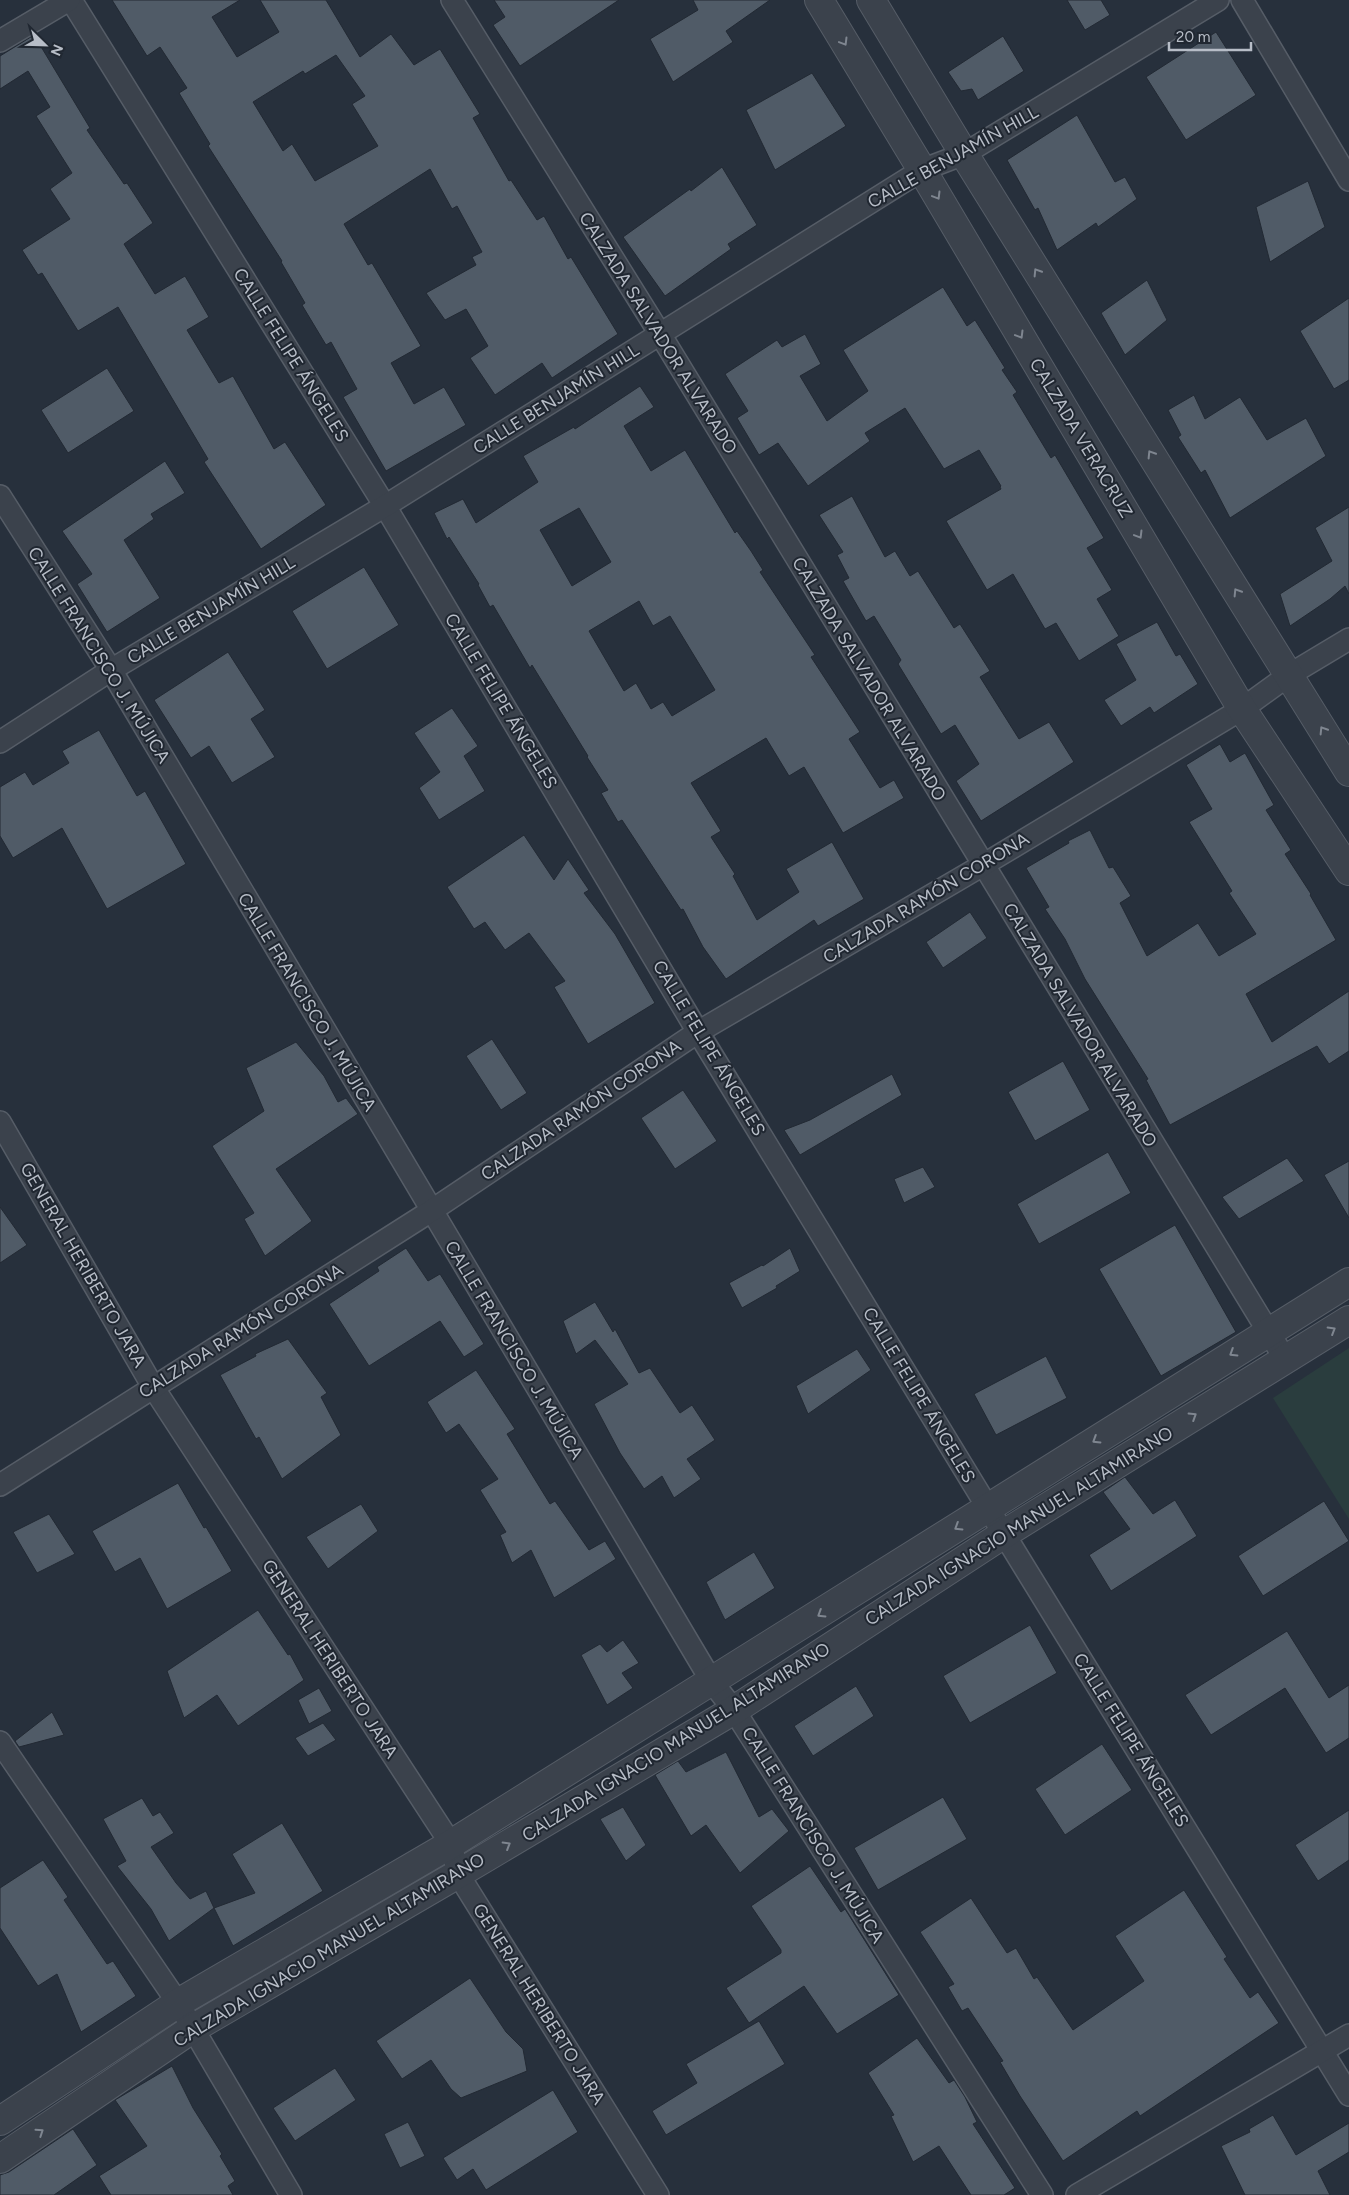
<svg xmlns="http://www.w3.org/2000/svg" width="1349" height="2195" font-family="Figtree,sans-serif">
	<rect width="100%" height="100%" fill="#27303c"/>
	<path fill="#2a3d3e" d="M 1349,1348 L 1349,1519 L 1273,1398 Z"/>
	<g fill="#505b67" stroke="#222933" fill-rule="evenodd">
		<path d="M 112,0 L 240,0 L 212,17 L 237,57 L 279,32 L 260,0 L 326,0 L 360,57 L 391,34 L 414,65 L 440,49 L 480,114 L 473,118 L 509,181 L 511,180 L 537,220 L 544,216 L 568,259 L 571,257 L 618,334 L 552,378 L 542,363 L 495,395 L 470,358 L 488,346 L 466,309 L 445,320 L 426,293 L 476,265 L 472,257 L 482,252 L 457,206 L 452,209 L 430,169 L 344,224 L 368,265 L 372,263 L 421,346 L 391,363 L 414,404 L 444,387 L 466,425 L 386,471 L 343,397 L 357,389 L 331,342 L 326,345 L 302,305 L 305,303 L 281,262 L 282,261 L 208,146 L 210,144 L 179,93 L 187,88 L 160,47 L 147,56 ZM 336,55 L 365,96 L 352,104 L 378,146 L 315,181 L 292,144 L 283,151 L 253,102 L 303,71 L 305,74 Z"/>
		<path d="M 494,0 L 619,0 L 520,66 L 493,25 L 505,17 Z"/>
		<path d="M 693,0 L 770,0 L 726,31 L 733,42 L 673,82 L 650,39 L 698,10 Z"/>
		<path d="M 1067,0 L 1101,0 L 1110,15 L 1085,30 Z"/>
		<path d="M 1216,32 L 1256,95 L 1186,140 L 1146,77 Z"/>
		<path d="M 34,35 L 90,128 L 87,130 L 124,184 L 127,183 L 153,223 L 124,244 L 155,294 L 185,276 L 209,317 L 187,330 L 219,383 L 233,376 L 274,449 L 285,442 L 326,505 L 261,549 L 204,462 L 208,459 L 118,307 L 78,331 L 42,273 L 38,275 L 22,250 L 70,219 L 50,189 L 72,173 L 36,116 L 50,107 L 28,71 L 0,89 L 0,56 Z"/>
		<path d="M 1003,36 L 1024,71 L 978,100 L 972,89 L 961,91 L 948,72 Z"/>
		<path d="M 812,73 L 846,126 L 775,170 L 746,110 Z"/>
		<path d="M 1077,115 L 1115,182 L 1125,177 L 1137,199 L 1098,227 L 1096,223 L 1057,250 L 1038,208 L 1035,210 L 1007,160 Z"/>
		<path d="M 722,167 L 757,225 L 728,244 L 731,249 L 665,296 L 623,237 L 690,189 L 691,191 Z"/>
		<path d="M 1308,181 L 1325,227 L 1270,262 L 1256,207 Z"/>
		<path d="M 1147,280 L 1167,320 L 1125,355 L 1101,313 Z"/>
		<path d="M 943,287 L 967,326 L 975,320 L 1005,368 L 1002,370 L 1017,392 L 1013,395 L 1051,458 L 1055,455 L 1104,538 L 1087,548 L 1112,590 L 1097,599 L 1119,636 L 1079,661 L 1056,623 L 1045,629 L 1013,574 L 987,590 L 946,521 L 1001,489 L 1000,487 L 1001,486 L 979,450 L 944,469 L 905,408 L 865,433 L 870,441 L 808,486 L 778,443 L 759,455 L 737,418 L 748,411 L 725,374 L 777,340 L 782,347 L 805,334 L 821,364 L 800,376 L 827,421 L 868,391 L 843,350 Z"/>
		<path d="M 1349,298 L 1349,380 L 1334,389 L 1300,331 Z"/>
		<path d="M 107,368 L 134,411 L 68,453 L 41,410 Z"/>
		<path d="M 640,386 L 654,407 L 624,426 L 651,471 L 685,450 L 735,533 L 737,531 L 751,551 L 763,570 L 760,572 L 815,655 L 811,657 L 860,732 L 849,739 L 880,788 L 894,780 L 904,798 L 843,833 L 804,767 L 789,776 L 766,738 L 691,783 L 721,831 L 711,837 L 735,874 L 733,876 L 757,920 L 799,892 L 786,869 L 832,842 L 864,899 L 818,926 L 814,920 L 726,979 L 703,947 L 683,909 L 681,910 L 622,820 L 618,822 L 601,793 L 608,790 L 587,757 L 588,756 L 532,665 L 530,668 L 493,605 L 490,607 L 478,585 L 479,584 L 449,537 L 447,539 L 434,513 L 463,499 L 476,523 L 538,482 L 523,456 L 574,427 L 575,429 ZM 579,508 L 611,562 L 572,586 L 540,530 ZM 639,601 L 653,626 L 670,616 L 715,690 L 672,716 L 663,702 L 651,709 L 636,683 L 624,691 L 589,631 Z"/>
		<path d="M 1194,395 L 1205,419 L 1240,397 L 1267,440 L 1306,418 L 1326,456 L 1230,518 L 1205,470 L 1201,473 L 1178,437 L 1181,435 L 1168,410 Z"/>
		<path d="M 165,461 L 185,493 L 151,514 L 154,519 L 124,540 L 160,598 L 107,632 L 77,584 L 92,574 L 62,531 Z"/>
		<path d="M 852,496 L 885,557 L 895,551 L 910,576 L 918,571 L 954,628 L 960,624 L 990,671 L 980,677 L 1019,739 L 1049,722 L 1074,762 L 981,821 L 956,781 L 979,764 L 955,725 L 941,734 L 898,664 L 901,660 L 874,616 L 866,621 L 843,581 L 849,578 L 837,555 L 843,552 L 819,515 Z"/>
		<path d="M 1349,507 L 1349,594 L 1345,586 L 1330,599 L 1290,626 L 1280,594 L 1332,561 L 1315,528 Z"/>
		<path d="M 364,567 L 399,625 L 327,669 L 292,611 Z"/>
		<path d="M 1157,622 L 1176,656 L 1180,654 L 1198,684 L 1154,713 L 1150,707 L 1121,726 L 1104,700 L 1136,680 L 1116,644 Z"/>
		<path d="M 228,652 L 265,710 L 251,719 L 275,757 L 232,783 L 209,746 L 191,758 L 154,700 Z"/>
		<path d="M 452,708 L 478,746 L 464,756 L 485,791 L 439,820 L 419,788 L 440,772 L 414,733 Z"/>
		<path d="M 99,730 L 137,796 L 145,791 L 186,864 L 107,909 L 62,828 L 13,858 L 0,836 L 0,787 L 25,772 L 33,785 L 69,763 L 62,751 Z"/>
		<path d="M 1220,744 L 1230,762 L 1245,753 L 1274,805 L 1266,810 L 1291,850 L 1285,854 L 1311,894 L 1310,895 L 1336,940 L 1246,994 L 1272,1042 L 1349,991 L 1349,1051 L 1329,1064 L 1317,1046 L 1170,1125 L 1146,1080 L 1148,1079 L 1085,979 L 1065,939 L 1045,909 L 1049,907 L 1026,868 L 1069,843 L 1068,841 L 1090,830 L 1109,868 L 1113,867 L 1131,896 L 1120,903 L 1147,956 L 1198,923 L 1219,956 L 1256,934 L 1229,893 L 1232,891 L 1189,822 L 1212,809 L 1186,765 Z"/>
		<path d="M 524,835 L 554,880 L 568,859 L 589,890 L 584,893 L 615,934 L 655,1003 L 588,1044 L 554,987 L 565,981 L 529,933 L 505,950 L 485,922 L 474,929 L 447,887 Z"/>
		<path d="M 970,912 L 987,938 L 943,968 L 926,942 Z"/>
		<path d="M 492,1039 L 527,1093 L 501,1110 L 466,1056 Z"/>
		<path d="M 296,1042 L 324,1076 L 338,1102 L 346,1098 L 358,1114 L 276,1169 L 312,1221 L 265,1256 L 244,1219 L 254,1213 L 212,1146 L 264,1111 L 246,1068 Z"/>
		<path d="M 1063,1061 L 1090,1110 L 1035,1141 L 1008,1092 Z"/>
		<path d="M 892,1074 L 902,1095 L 800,1155 L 784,1130 L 810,1120 Z"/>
		<path d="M 683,1090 L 717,1141 L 675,1169 L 641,1118 Z"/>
		<path d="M 1108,1152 L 1131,1193 L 1039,1244 L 1017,1204 Z"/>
		<path d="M 1287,1158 L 1304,1181 L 1239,1219 L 1222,1197 Z"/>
		<path d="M 1349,1161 L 1349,1218 L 1324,1175 Z"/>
		<path d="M 923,1167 L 935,1187 L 904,1203 L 894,1179 Z"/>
		<path d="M 0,1207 L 27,1245 L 0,1263 Z"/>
		<path d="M 1175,1225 L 1236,1332 L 1161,1376 L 1099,1269 Z"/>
		<path d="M 406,1248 L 428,1281 L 440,1274 L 484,1344 L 464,1357 L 440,1321 L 369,1366 L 329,1304 L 379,1271 L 377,1267 Z"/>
		<path d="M 790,1248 L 800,1271 L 776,1286 L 777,1288 L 742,1308 L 729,1283 L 762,1265 L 763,1266 Z"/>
		<path d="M 595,1302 L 613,1332 L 615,1329 L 639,1373 L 650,1368 L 680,1413 L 692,1405 L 715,1440 L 687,1459 L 701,1479 L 674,1498 L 662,1476 L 644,1489 L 620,1453 L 594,1404 L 628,1384 L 595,1340 L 576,1354 L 563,1321 Z"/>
		<path d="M 288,1339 L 327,1393 L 321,1397 L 341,1435 L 282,1479 L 259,1437 L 256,1439 L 220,1375 L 256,1356 L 255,1354 Z"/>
		<path d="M 857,1349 L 871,1370 L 808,1414 L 796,1386 Z"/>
		<path d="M 1046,1356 L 1067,1398 L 996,1435 L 974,1394 Z"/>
		<path d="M 476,1370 L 515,1429 L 507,1434 L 550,1504 L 555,1501 L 589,1550 L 605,1541 L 616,1559 L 554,1598 L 531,1550 L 512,1563 L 500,1535 L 506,1532 L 480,1490 L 498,1479 L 459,1424 L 446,1433 L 427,1402 Z"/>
		<path d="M 1125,1477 L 1153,1514 L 1175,1500 L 1197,1536 L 1111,1591 L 1089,1555 L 1130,1529 L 1103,1492 Z"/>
		<path d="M 178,1483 L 204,1528 L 206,1527 L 232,1571 L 167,1609 L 140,1558 L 115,1572 L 92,1531 Z"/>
		<path d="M 1324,1501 L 1349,1541 L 1263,1596 L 1238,1556 Z"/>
		<path d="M 361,1504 L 378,1531 L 328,1569 L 306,1537 Z"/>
		<path d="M 49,1514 L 75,1554 L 37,1573 L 13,1532 Z"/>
		<path d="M 754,1552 L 775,1588 L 725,1620 L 706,1582 Z"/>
		<path d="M 258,1610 L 288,1655 L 290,1654 L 304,1680 L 238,1726 L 217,1695 L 184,1718 L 167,1671 Z"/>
		<path d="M 1030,1625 L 1057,1673 L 970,1723 L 943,1676 Z"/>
		<path d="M 1287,1631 L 1329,1698 L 1349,1685 L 1349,1738 L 1326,1753 L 1285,1688 L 1211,1735 L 1185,1695 Z"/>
		<path d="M 623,1640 L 639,1663 L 622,1673 L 633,1688 L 607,1705 L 581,1655 L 600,1644 L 607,1652 Z"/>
		<path d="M 856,1686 L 874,1716 L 813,1756 L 794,1726 Z"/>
		<path d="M 319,1688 L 332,1711 L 309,1724 L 298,1700 Z"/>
		<path d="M 52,1712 L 64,1735 L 19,1747 L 15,1741 Z"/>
		<path d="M 323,1723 L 336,1740 L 308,1756 L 295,1738 Z"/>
		<path d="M 1102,1744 L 1132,1790 L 1065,1835 L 1035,1789 Z"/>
		<path d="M 726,1752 L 759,1817 L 772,1809 L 789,1831 L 740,1873 L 706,1825 L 691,1836 L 655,1775 L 678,1761 L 686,1772 Z"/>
		<path d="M 943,1797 L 967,1839 L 878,1890 L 854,1848 Z"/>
		<path d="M 142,1798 L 153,1816 L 160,1812 L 174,1833 L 151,1847 L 176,1883 L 190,1899 L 206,1891 L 214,1908 L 169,1941 L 151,1909 L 117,1866 L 126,1861 L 103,1819 Z"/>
		<path d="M 623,1807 L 646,1845 L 626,1861 L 600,1819 Z"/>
		<path d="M 1349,1810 L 1349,1860 L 1318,1881 L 1295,1845 Z"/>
		<path d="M 282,1823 L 323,1891 L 233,1946 L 214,1908 L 255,1893 L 232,1854 Z"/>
		<path d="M 43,1860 L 68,1897 L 64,1900 L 107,1964 L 113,1961 L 136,1996 L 81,2032 L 57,1974 L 38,1986 L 0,1928 L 0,1888 Z"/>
		<path d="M 810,1866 L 841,1912 L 845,1909 L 899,1995 L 837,2034 L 804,1986 L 749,2023 L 726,1988 L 781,1953 L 781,1950 L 751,1906 Z"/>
		<path d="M 1184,1890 L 1227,1957 L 1224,1959 L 1250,1998 L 1258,1992 L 1279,2023 L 1140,2116 L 1137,2111 L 1063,2161 L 1020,2096 L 1000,2062 L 1003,2061 L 968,2008 L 962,2011 L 948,1987 L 954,1984 L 920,1932 L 971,1898 L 1007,1953 L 1016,1948 L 1034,1979 L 1037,1977 L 1073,2030 L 1144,1981 L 1115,1936 Z"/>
		<path d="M 470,1978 L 506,2032 L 523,2049 L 527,2071 L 461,2098 L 451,2089 L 431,2060 L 402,2079 L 376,2041 Z"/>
		<path d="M 759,2021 L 785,2064 L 666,2135 L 652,2111 L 697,2083 L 686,2064 Z"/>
		<path d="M 917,2038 L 949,2083 L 954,2080 L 965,2097 L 977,2122 L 973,2124 L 1015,2188 L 1004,2195 L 971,2195 L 939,2146 L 913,2162 L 891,2116 L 894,2115 L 868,2073 Z"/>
		<path d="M 172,2066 L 193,2108 L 222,2154 L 220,2156 L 235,2181 L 228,2186 L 233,2195 L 111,2195 L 99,2176 L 147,2146 L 115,2100 Z"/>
		<path d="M 335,2068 L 356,2100 L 295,2141 L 273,2108 Z"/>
		<path d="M 553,2090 L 578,2132 L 486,2190 L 473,2169 L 457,2180 L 443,2158 Z"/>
		<path d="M 1273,2115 L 1296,2155 L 1349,2123 L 1349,2152 L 1318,2171 L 1330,2195 L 1245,2195 L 1221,2146 L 1250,2132 L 1249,2129 Z"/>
		<path d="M 408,2122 L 425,2156 L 400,2168 L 384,2134 Z"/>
		<path d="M 73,2129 L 97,2165 L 54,2195 L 0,2195 L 0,2175 L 9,2172 Z"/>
	</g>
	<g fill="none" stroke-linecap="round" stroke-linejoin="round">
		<defs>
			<g id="minor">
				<path d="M 71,0 L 385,506 L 698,1032 L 988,1508 L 1349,2095"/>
				<path d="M 452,0 L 660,334 L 1285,1359"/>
				<path d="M 1242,0 L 1349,180"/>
				<path d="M 0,41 L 69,0"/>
				<path d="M 0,496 L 111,670 L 712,1682 L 734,1710 L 1042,2195"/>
				<path d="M 0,742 L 111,670 L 385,506 L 922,170 L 964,154 L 1218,0"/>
				<path d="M 0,1122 L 153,1387 L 451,1844 L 458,1874 L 658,2195"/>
				<path d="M 0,1485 L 431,1211 L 698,1032 L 983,865 L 1242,709 L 1289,675 L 1349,639"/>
				<path d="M 0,1742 L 178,2003 L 291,2195"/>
				<path d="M 1077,2195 L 1349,2035"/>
			</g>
			<g id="tertiary">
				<path d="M 819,0 L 922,170 L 1242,709 L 1349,871"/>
				<path d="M 871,0 L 964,154 L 1349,772"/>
				<path d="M 0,2121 L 178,2003 L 451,1844 L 1349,1282"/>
				<path d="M 0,2159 L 192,2029 L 458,1874 L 734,1710 L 1004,1534 L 1349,1320"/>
			</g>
		</defs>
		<use href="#minor" stroke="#565d67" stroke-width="24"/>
		<use href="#tertiary" stroke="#565d67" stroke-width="30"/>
		<use href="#minor" stroke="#3b424c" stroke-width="21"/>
		<use href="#tertiary" stroke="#3b424c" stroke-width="28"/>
	</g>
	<defs><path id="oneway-chevron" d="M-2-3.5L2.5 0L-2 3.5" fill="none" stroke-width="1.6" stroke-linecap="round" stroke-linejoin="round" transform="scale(1.25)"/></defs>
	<g stroke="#7f8690">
		<use href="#oneway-chevron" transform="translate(844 42) rotate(59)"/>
		<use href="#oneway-chevron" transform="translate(937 196) rotate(59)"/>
		<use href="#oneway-chevron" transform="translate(1037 272) rotate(-122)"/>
		<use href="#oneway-chevron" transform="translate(1020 335) rotate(59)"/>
		<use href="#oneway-chevron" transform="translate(1151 454) rotate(-122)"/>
		<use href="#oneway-chevron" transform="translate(1139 535) rotate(59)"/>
		<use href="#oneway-chevron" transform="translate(1237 592) rotate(-122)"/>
		<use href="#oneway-chevron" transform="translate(1323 730) rotate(-122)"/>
		<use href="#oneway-chevron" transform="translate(1332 1330) rotate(-31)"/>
		<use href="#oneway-chevron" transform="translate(1233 1353) rotate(148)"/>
		<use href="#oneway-chevron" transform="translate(1193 1416) rotate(-32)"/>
		<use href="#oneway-chevron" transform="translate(1096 1440) rotate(148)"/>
		<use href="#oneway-chevron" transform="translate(958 1527) rotate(148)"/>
		<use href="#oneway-chevron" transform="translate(821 1614) rotate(148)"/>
		<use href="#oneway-chevron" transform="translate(507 1845) rotate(-31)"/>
		<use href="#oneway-chevron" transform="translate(40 2132) rotate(-34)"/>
	</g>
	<g text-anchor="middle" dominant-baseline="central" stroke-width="4" stroke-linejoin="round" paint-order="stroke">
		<g font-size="18" fill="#b7bdc7" stroke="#202731">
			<text transform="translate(953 157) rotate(-29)">CALLE BENJAMÍN HILL</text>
			<text transform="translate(658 333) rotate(58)">CALZADA SALVADOR ALVARADO</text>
			<text transform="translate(291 355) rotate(58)">CALLE FELIPE ÁNGELES</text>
			<text transform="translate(556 399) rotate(-32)">CALLE BENJAMÍN HILL</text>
			<text transform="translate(1081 438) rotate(59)">CALZADA VERACRUZ</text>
			<text transform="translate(211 610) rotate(-31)">CALLE BENJAMÍN HILL</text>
			<text transform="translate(99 655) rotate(58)">CALLE FRANCISCO J. MÚJICA</text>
			<text transform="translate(869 679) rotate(59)">CALZADA SALVADOR ALVARADO</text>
			<text transform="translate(501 701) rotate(59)">CALLE FELIPE ÁNGELES</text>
			<text transform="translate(926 898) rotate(-31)">CALZADA RAMÓN CORONA</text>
			<text transform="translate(307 1002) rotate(59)">CALLE FRANCISCO J. MÚJICA</text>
			<text transform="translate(1080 1025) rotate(59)">CALZADA SALVADOR ALVARADO</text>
			<text transform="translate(709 1048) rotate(59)">CALLE FELIPE ÁNGELES</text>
			<text transform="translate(581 1110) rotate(-34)">CALZADA RAMÓN CORONA</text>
			<text transform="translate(83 1265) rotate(60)">GENERAL HERIBERTO JARA</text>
			<text transform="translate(241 1331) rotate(-32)">CALZADA RAMÓN CORONA</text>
			<text transform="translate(514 1350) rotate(59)">CALLE FRANCISCO J. MÚJICA</text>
			<text transform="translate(919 1395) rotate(59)">CALLE FELIPE ÁNGELES</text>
			<text transform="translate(1019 1526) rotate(-32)">CALZADA IGNACIO MANUEL ALTAMIRANO</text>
			<text transform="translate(330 1659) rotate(57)">GENERAL HERIBERTO JARA</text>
			<text transform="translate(1131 1740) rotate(58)">CALLE FELIPE ÁNGELES</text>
			<text transform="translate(676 1742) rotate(-32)">CALZADA IGNACIO MANUEL ALTAMIRANO</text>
			<text transform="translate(813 1835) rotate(58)">CALLE FRANCISCO J. MÚJICA</text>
			<text transform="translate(329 1950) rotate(-31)">CALZADA IGNACIO MANUEL ALTAMIRANO</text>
			<text transform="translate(539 2004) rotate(58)">GENERAL HERIBERTO JARA</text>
		</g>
	</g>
	<g transform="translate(45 45) rotate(113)" stroke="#202731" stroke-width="4" paint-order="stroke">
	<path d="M0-4L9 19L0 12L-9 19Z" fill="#b7bdc7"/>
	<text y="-8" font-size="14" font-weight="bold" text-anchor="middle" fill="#b7bdc7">N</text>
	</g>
	<path d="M1169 42v8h82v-8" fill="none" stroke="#b7bdc7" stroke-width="2.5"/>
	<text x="1176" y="42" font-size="15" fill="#b7bdc7" stroke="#202731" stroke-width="4" paint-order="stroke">20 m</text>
</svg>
